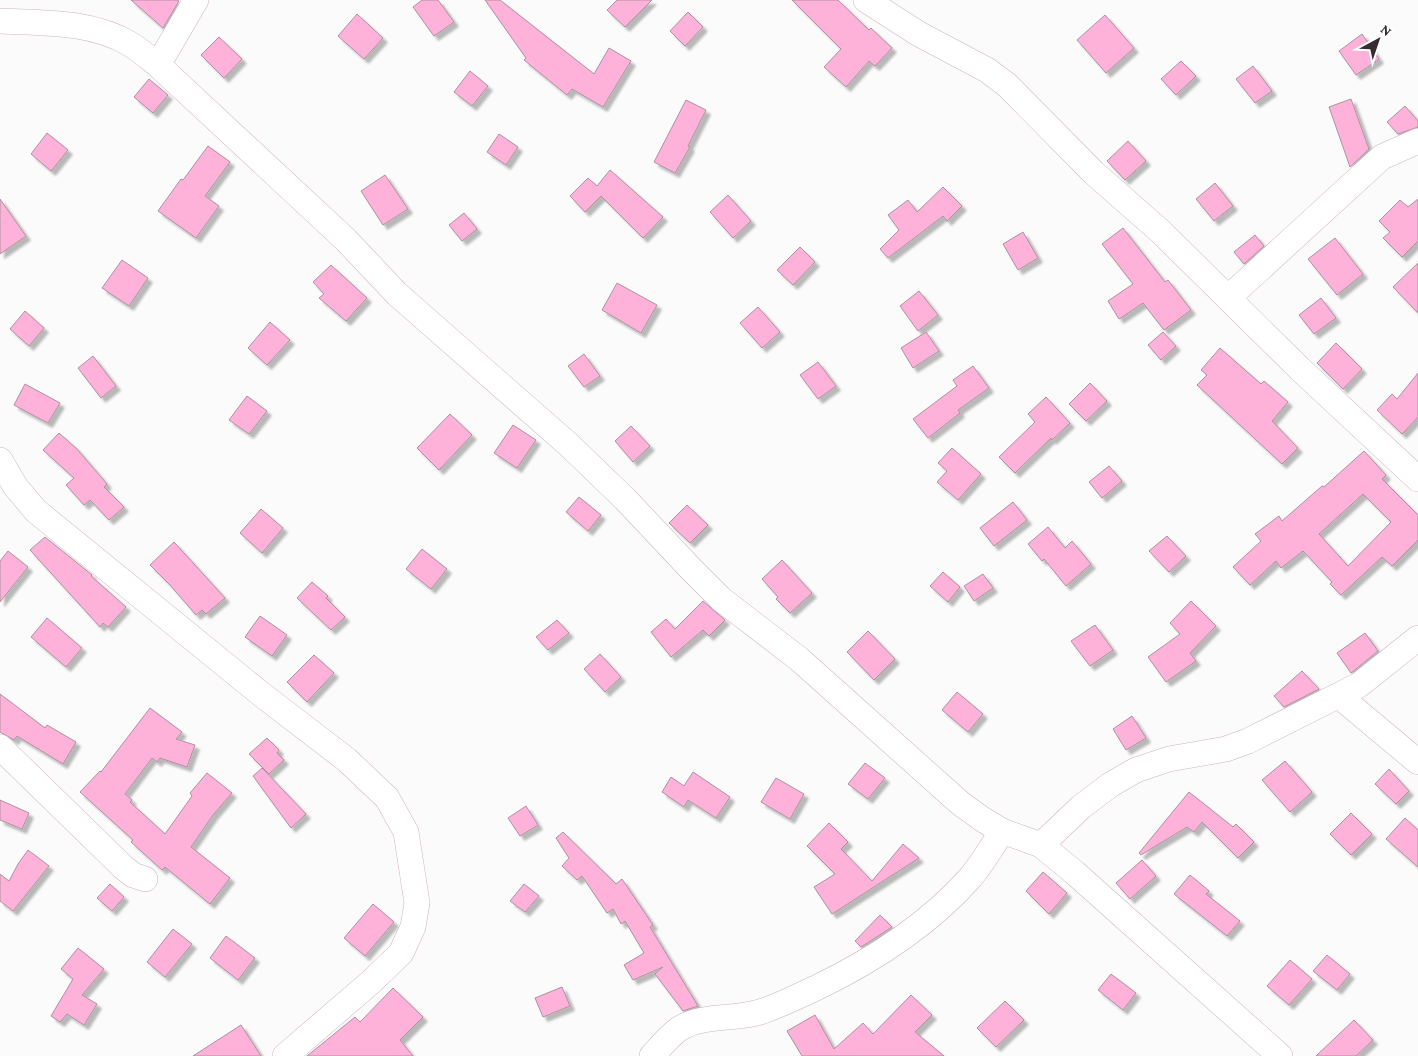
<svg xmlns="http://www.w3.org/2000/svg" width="1418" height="1056" font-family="'Crimson Pro',serif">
	<defs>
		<filter id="shadow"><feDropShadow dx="4.5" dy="4.5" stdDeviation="1" flood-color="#0004"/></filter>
	</defs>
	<rect width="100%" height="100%" fill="#fbfbfb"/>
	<g fill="#feb2d9" stroke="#ad919e" fill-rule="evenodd" filter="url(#shadow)">
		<path d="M 131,0 L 177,0 L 179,1 L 163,28 Z"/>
		<path d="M 422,0 L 438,0 L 454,22 L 434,36 L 413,7 Z"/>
		<path d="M 485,0 L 500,0 L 594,74 L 609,48 L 631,61 L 603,107 L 572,89 L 567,95 L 524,60 L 526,58 Z"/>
		<path d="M 617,0 L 652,0 L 625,27 L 607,10 Z"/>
		<path d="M 792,0 L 838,0 L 869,30 L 871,28 L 892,48 L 875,66 L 869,61 L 846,87 L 824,67 L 841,49 Z"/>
		<path d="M 688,12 L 703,27 L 685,46 L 670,31 Z"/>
		<path d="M 357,14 L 383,38 L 364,59 L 338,36 Z"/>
		<path d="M 1105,15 L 1134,48 L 1106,73 L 1077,40 Z"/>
		<path d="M 1362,34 L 1379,59 L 1356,75 L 1339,51 Z"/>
		<path d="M 219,37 L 242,59 L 224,78 L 201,55 Z"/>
		<path d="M 1181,61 L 1196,76 L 1176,95 L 1161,79 Z"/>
		<path d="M 1253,66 L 1272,91 L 1255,103 L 1236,79 Z"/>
		<path d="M 470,71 L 488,86 L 472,106 L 454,92 Z"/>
		<path d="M 149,79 L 168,95 L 153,113 L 134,97 Z"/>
		<path d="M 1351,99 L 1369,149 L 1350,167 L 1329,107 Z"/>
		<path d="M 686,100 L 706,110 L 688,146 L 690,147 L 675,173 L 654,162 Z"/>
		<path d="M 1405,106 L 1418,121 L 1418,127 L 1398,134 L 1387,122 Z"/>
		<path d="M 47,133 L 68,150 L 51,171 L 31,154 Z"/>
		<path d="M 499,134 L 518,147 L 506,165 L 487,152 Z"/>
		<path d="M 1128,141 L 1146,161 L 1125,180 L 1107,161 Z"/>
		<path d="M 208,146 L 230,162 L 205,196 L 219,206 L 196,238 L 158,211 L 181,179 L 183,180 Z"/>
		<path d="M 610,170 L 663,217 L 643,238 L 601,196 L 585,212 L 570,196 L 588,178 L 597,186 Z"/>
		<path d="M 385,175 L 408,209 L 383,225 L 361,191 Z"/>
		<path d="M 1215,183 L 1233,206 L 1214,221 L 1196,199 Z"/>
		<path d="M 943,187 L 962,206 L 947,221 L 943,216 L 888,258 L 880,249 L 899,230 L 888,215 L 908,200 L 917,212 Z"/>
		<path d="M 728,195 L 751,221 L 733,238 L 710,212 Z"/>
		<path d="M 0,199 L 26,236 L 0,254 Z"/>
		<path d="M 1418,199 L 1418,241 L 1402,257 L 1383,238 L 1390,232 L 1379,221 L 1400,200 L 1408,207 Z"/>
		<path d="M 464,213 L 477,229 L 462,241 L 449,225 Z"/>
		<path d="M 1123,228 L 1165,282 L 1168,280 L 1191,310 L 1164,330 L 1143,303 L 1119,319 L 1108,301 L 1133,284 L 1102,244 Z"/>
		<path d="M 1023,232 L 1038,258 L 1018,270 L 1003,244 Z"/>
		<path d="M 1255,235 L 1264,246 L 1244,264 L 1234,252 Z"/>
		<path d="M 1335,238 L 1363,274 L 1337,295 L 1308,259 Z"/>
		<path d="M 800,247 L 815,262 L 793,285 L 777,270 Z"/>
		<path d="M 122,260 L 148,278 L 129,306 L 102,288 Z"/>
		<path d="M 1418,263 L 1418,313 L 1393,287 Z"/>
		<path d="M 331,265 L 367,298 L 346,321 L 319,298 L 324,294 L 313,282 Z"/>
		<path d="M 617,283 L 657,305 L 641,333 L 602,310 Z"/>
		<path d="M 919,291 L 938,315 L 918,331 L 900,306 Z"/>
		<path d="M 1321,298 L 1336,318 L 1314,334 L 1299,315 Z"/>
		<path d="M 758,307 L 780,332 L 762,348 L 740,323 Z"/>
		<path d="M 25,311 L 44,328 L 29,346 L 10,329 Z"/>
		<path d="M 270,322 L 290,340 L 267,365 L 248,348 Z"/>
		<path d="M 926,332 L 939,351 L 913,368 L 901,348 Z"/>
		<path d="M 1163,332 L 1176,346 L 1161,360 L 1148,345 Z"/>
		<path d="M 1336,343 L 1362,369 L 1343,389 L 1317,363 Z"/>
		<path d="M 1220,348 L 1261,384 L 1264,381 L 1288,402 L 1272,421 L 1298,448 L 1282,464 L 1197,385 L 1207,375 L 1201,370 Z"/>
		<path d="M 584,354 L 600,376 L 584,387 L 568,366 Z"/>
		<path d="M 93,356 L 116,386 L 101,398 L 78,368 Z"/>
		<path d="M 818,362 L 836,386 L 818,399 L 800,375 Z"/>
		<path d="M 973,366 L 989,388 L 958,410 L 960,413 L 928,438 L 913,419 L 957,386 L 953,380 Z"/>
		<path d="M 1418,373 L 1418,417 L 1402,434 L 1377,410 L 1392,394 L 1397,399 Z"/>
		<path d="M 1090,383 L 1107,401 L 1086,421 L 1069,404 Z"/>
		<path d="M 25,384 L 60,403 L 48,423 L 14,405 Z"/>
		<path d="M 247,396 L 267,411 L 249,434 L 229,420 Z"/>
		<path d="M 1046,397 L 1070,423 L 1052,440 L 1051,438 L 1015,473 L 999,457 L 1035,422 L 1028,414 Z"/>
		<path d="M 450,414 L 472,435 L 439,470 L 417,448 Z"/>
		<path d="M 513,425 L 536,440 L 517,468 L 494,453 Z"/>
		<path d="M 631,426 L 650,446 L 633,462 L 615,441 Z"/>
		<path d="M 59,433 L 77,449 L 107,484 L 104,487 L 124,507 L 109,520 L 90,500 L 84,505 L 66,485 L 74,478 L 43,450 Z"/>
		<path d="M 952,448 L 981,474 L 958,500 L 937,482 L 947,471 L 938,463 Z"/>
		<path d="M 1364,451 L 1386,475 L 1382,479 L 1418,515 L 1418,540 L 1392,566 L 1382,557 L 1341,595 L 1330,584 L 1332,582 L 1303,551 L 1281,568 L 1276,561 L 1250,585 L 1233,567 L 1261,541 L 1255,534 L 1279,516 L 1282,521 L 1322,486 L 1324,487 ZM 1363,494 L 1391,522 L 1348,566 L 1319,534 Z"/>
		<path d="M 1109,466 L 1122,481 L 1102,498 L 1089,482 Z"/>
		<path d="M 579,497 L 601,515 L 588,531 L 566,512 Z"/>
		<path d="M 1013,502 L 1027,520 L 994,546 L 980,528 Z"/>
		<path d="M 687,505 L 708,525 L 690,543 L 669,523 Z"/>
		<path d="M 261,509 L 283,528 L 262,553 L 240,533 Z"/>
		<path d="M 1048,527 L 1065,548 L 1072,541 L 1091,564 L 1066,586 L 1044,559 L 1042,561 L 1028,544 Z"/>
		<path d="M 1167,536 L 1186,556 L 1169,572 L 1149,551 Z"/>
		<path d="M 45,537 L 92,575 L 91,576 L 126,607 L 108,627 L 103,623 L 100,627 L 30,550 Z"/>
		<path d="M 174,542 L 225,598 L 206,614 L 202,610 L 196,615 L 170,585 L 150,565 Z"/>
		<path d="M 422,549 L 447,569 L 431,589 L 406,569 Z"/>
		<path d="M 8,551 L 28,567 L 0,602 L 0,561 Z"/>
		<path d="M 782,560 L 812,593 L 790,613 L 776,599 L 778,597 L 762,579 Z"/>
		<path d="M 943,572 L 960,587 L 948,602 L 930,586 Z"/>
		<path d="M 983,574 L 993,588 L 974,601 L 964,586 Z"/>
		<path d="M 312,582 L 328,596 L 326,598 L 345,617 L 331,630 L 297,598 Z"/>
		<path d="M 703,601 L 725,620 L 709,636 L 703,630 L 671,657 L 651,632 L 666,619 L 675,629 Z"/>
		<path d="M 1191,601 L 1216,626 L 1190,653 L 1196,661 L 1166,682 L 1148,657 L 1180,634 L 1170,623 Z"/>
		<path d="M 260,616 L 287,635 L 272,656 L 245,637 Z"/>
		<path d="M 47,618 L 82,648 L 66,667 L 31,637 Z"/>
		<path d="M 557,620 L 569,633 L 548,650 L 536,637 Z"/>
		<path d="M 1095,625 L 1113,650 L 1090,666 L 1071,641 Z"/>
		<path d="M 868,631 L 895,659 L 874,680 L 847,652 Z"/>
		<path d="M 1365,633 L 1378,651 L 1351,673 L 1337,653 Z"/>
		<path d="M 600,654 L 621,677 L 605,692 L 584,669 Z"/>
		<path d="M 314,655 L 334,673 L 307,702 L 287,682 Z"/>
		<path d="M 1302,671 L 1319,689 L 1284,707 L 1274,696 Z"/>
		<path d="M 957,692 L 983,714 L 968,732 L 942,710 Z"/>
		<path d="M 0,694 L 45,728 L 47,725 L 76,742 L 63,764 L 17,736 L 14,740 L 0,732 Z"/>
		<path d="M 150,708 L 182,732 L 176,739 L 195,745 L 187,767 L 160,758 L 157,762 L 152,758 L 125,794 L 132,800 L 130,802 L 165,834 L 192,796 L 190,793 L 207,773 L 232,793 L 213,815 L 191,847 L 230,878 L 210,904 L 165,867 L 162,870 L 131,842 L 133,840 L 80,792 L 100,771 L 101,772 Z"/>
		<path d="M 1132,716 L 1146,738 L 1126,750 L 1113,729 Z"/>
		<path d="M 267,738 L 279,750 L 277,753 L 284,760 L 269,774 L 249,754 Z"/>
		<path d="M 1285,761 L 1312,792 L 1290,812 L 1262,780 Z"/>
		<path d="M 865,763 L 885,778 L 868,799 L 848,784 Z"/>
		<path d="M 262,768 L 306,814 L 291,828 L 253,776 Z"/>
		<path d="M 1389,769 L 1409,791 L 1396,804 L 1375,784 Z"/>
		<path d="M 693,772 L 730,797 L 716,818 L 688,800 L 684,807 L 662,792 L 671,777 L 684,786 Z"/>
		<path d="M 776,778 L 804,794 L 790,819 L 761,802 Z"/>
		<path d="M 1189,792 L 1233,827 L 1236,824 L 1254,842 L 1238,858 L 1202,822 L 1194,832 L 1187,827 L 1141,855 L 1139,853 Z"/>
		<path d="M 0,800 L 29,813 L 22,829 L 0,820 Z"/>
		<path d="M 526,806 L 538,825 L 520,836 L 508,818 Z"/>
		<path d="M 1351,813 L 1372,834 L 1351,855 L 1330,834 Z"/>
		<path d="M 1405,818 L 1418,830 L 1418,867 L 1386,839 Z"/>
		<path d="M 829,823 L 848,842 L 841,849 L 872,881 L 903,844 L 919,858 L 832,914 L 814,887 L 835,874 L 807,846 Z"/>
		<path d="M 563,832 L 616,884 L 622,879 L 653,925 L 650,927 L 698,1006 L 683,1011 L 655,974 L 663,967 L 633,980 L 624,965 L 644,953 L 625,921 L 621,924 L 613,909 L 607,913 L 582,876 L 577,880 L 562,866 L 569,858 L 556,838 Z"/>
		<path d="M 28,850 L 49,866 L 13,911 L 0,901 L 0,874 L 9,881 L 18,864 Z"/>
		<path d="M 1142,860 L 1156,876 L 1130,899 L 1116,883 Z"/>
		<path d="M 1043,872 L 1067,893 L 1049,914 L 1026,891 Z"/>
		<path d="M 1190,875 L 1209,891 L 1206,894 L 1240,921 L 1227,936 L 1174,894 Z"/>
		<path d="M 110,884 L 124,897 L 112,911 L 97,898 Z"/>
		<path d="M 524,884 L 539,896 L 525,912 L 510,901 Z"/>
		<path d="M 373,904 L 394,922 L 365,956 L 344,938 Z"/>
		<path d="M 880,915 L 892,927 L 861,947 L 855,941 Z"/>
		<path d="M 173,929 L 192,944 L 165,977 L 147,962 Z"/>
		<path d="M 226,936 L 255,958 L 238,980 L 210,958 Z"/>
		<path d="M 78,948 L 104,969 L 82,995 L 97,1004 L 84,1025 L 67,1014 L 60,1022 L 51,1016 L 73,979 L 61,969 Z"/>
		<path d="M 1327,955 L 1350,974 L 1337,990 L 1313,971 Z"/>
		<path d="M 1290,960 L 1312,979 L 1289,1005 L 1267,986 Z"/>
		<path d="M 1111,974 L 1136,993 L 1123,1010 L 1098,990 Z"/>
		<path d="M 562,987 L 570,1006 L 543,1017 L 535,998 Z"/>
		<path d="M 393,988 L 423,1017 L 400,1040 L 413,1056 L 307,1056 L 355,1017 L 360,1022 Z"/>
		<path d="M 911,995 L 932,1015 L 915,1032 L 944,1056 L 802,1056 L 787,1031 L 815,1015 L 834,1049 L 863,1023 L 873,1034 Z"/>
		<path d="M 1005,1001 L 1024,1020 L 996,1047 L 977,1028 Z"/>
		<path d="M 1354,1020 L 1373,1040 L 1356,1056 L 1316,1056 Z"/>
		<path d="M 241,1025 L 261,1056 L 193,1056 Z"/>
	</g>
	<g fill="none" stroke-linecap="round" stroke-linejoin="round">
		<defs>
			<g id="minor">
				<path d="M 866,0 L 919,34 L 987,70 L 1007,85 L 1094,173 L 1160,231 L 1301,370 L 1418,479"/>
				<path d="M 0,21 C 43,23 92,21 130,44 C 140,50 149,58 158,65 L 346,240 L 397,294 L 569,445 L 626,500 L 691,569 L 721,599 L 799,659 L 960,803 L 982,819 L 1002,831 L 1041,845 L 1075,873 L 1280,1056"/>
				<path d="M 158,65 L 196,0"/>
				<path d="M 1228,298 L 1382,157 L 1418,141"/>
				<path d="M 0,460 L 15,486 L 36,511 L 261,694 L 347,760 L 387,798 L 406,832 L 417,903 L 413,927 L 401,953 L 371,982 L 285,1056"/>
				<path d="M 1339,696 L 1418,762"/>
				<path d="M 0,747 L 123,867 L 133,875 L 145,879"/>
				<path d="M 1041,845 L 1081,807 L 1110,785 L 1136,770 L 1169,759 L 1226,749 L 1248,741 L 1359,685 L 1418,638"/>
				<path d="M 652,1056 C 660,1047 669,1036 679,1029 C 702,1014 734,1020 760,1012 C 779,1006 798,996 816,988 C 872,961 928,925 970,878 C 982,864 992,847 1002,831"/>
			</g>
		</defs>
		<use href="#minor" stroke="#cfb2c0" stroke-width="26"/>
		<use href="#minor" stroke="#fff" stroke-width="25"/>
	</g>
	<g transform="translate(1378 40) rotate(40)" stroke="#ffffff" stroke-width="4" paint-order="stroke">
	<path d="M0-4L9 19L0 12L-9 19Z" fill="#372c31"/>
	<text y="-8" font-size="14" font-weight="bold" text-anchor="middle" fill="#372c31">N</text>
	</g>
</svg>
